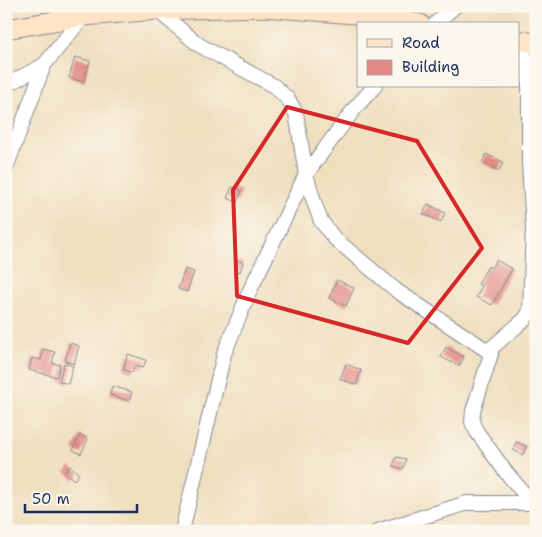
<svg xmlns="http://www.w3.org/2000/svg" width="542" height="537" font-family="'Shantell Sans',sans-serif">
	<rect width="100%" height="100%" fill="#fbf7ec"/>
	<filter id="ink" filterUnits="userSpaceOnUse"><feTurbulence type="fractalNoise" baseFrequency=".02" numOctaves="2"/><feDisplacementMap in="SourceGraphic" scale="10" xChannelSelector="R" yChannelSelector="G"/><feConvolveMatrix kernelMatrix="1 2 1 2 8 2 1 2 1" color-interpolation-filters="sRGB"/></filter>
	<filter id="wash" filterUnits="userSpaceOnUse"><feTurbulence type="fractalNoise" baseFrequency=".0096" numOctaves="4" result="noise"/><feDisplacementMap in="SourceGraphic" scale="20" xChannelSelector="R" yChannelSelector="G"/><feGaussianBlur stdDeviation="1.12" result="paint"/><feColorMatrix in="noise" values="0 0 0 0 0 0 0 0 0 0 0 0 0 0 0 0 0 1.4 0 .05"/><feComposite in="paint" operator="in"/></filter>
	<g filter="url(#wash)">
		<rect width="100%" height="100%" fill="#f0dfbf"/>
		<g id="blocks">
			<g fill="#e28984">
				<path d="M 75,57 L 90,61 L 84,82 L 69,78 Z"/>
				<path d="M 486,154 L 503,162 L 499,171 L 482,163 Z"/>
				<path d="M 232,187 L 242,191 L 237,202 L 227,198 Z"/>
				<path d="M 428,204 L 445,213 L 441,222 L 423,214 Z"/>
				<path d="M 237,260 L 243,262 L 240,272 L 234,270 Z"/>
				<path d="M 496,260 L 512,269 L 492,305 L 476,297 L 482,286 L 478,284 L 488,266 L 491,268 Z"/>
				<path d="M 185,269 L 194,272 L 187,292 L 178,289 Z"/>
				<path d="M 337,280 L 354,288 L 346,306 L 329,298 Z"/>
				<path d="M 70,343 L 79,346 L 74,364 L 65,361 Z"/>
				<path d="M 446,347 L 464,357 L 459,366 L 441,357 Z"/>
				<path d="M 43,349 L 55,352 L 52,363 L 60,365 L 57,377 L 29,370 L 32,358 L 41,360 Z"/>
				<path d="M 128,354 L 146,360 L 143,368 L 135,366 L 132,373 L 123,369 Z"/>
				<path d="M 64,363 L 73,366 L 68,384 L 59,381 Z"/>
				<path d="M 346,364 L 361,370 L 356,385 L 340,379 Z"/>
				<path d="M 112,386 L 132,392 L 129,401 L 110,395 Z"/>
				<path d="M 80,435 L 88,439 L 81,454 L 73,450 Z"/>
				<path d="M 516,442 L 526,446 L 523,455 L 513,450 Z"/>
				<path d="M 396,457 L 406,459 L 403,469 L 393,466 Z"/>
				<path d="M 70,466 L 79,474 L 74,480 L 65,472 Z"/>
			</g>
		</g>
	</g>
	<g filter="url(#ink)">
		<use href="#blocks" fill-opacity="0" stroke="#86878e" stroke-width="1"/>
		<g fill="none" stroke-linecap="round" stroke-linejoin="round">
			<defs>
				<g id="street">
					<path d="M 157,10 L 199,45 L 274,86 L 288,99 L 296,113 L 306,174 L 314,202 L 321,221 L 334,238 L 397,291 L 488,351 L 491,354 L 473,411 L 472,422 L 477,432 L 505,471 L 532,503"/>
					<path d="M 435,24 L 455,6"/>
					<path d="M 6,85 L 44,65"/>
					<path d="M 6,168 L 44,65 L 84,16"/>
					<path d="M 488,351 L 525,319 L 530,311 L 533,228 L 529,162 L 529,88 L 528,65 L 520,41"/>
					<path d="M 182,531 L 224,354 L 250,290 L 306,174 L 355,108 L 375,86"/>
					<path d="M 378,531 L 467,503 L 532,503 L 536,504"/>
				</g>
				<g id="secondary">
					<path d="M 6,29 L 84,16 L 157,10 L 263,7 L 355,14 L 420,24"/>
					<path d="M 518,40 L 536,43"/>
				</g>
			</defs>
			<use href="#street" stroke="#86878e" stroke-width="16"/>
			<use href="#secondary" stroke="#86878e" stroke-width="21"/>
			<use href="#street" stroke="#fff" stroke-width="14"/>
			<use href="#secondary" stroke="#fee4c6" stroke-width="19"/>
		</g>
	</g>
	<path fill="none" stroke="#d62828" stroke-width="4" stroke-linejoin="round" d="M 287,107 L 417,141 L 482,248 L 408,343 L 237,296 L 233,190 Z"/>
	<rect width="542" height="537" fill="none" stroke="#fbf7ec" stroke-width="25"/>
	<rect x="357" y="22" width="162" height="65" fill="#fbf7ec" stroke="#a1a7b3"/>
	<rect x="367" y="39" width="25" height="8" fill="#fee4c6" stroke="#a1a7b3"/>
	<text x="402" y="48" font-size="15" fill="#1b2f5e">Road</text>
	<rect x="367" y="60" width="25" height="15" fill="#e28984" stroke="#a1a7b3"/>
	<text x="402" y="72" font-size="15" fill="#1b2f5e">Building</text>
	<path d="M25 504v8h112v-8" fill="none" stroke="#1b2f5e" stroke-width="2.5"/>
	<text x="32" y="504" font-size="15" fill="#1b2f5e" stroke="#fbf7ec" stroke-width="4" paint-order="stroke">50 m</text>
</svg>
